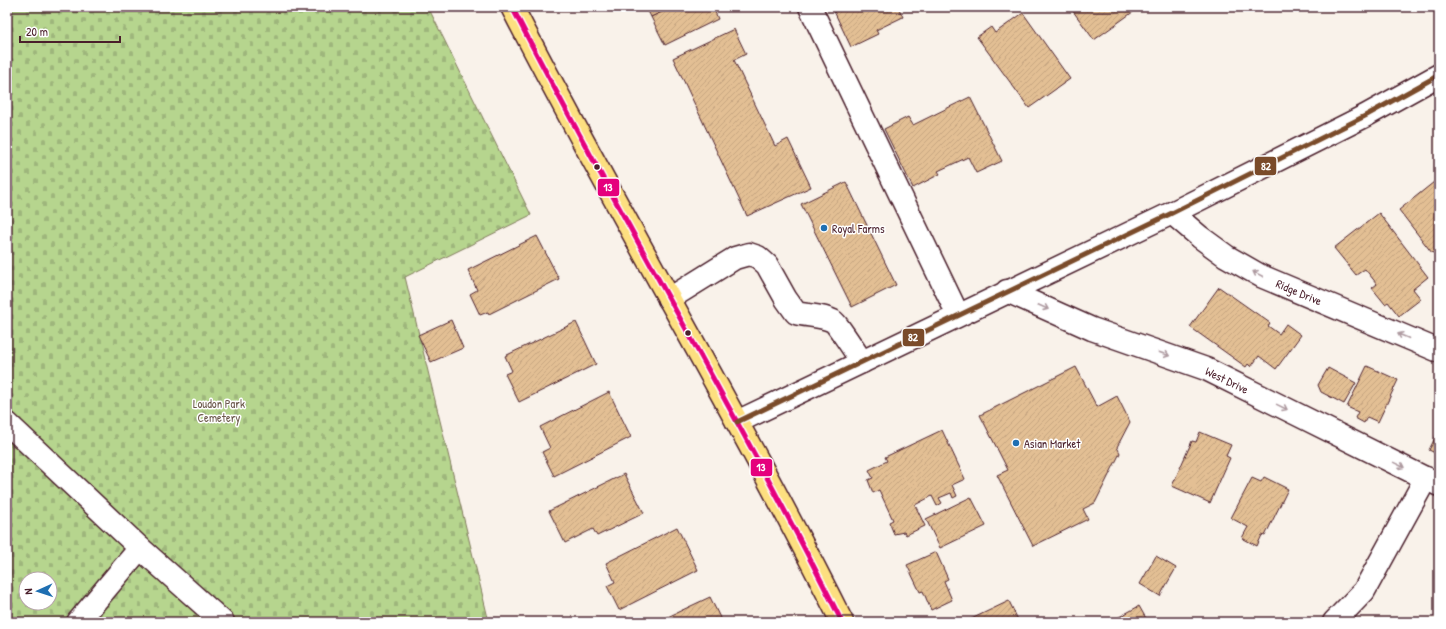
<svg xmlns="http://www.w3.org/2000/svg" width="1446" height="629" font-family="'Patrick Hand',sans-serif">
	<defs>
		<pattern id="cemetery-stones" width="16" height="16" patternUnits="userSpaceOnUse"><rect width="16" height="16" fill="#b6d58e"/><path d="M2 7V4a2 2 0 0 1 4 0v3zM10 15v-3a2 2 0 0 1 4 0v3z" fill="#9eb67b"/></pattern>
		<pattern id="building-hatch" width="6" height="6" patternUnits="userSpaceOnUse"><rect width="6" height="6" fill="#e3bf94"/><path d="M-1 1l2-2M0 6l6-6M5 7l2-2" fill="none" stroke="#c4a480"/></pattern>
	</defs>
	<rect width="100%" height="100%" fill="#f9f2ea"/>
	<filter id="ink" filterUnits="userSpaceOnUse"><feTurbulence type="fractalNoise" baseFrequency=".025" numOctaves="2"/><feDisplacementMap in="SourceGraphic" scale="8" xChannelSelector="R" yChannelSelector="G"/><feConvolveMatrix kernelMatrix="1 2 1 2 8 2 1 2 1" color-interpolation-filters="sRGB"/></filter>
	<g filter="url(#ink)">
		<path fill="url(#cemetery-stones)" stroke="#807a5c" fill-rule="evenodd" d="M 7,7 L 428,7 L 531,215 L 405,277 L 489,622 L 7,622 ZM 26,579 L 50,579 L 50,603 L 26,603 Z"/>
		<g fill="url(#building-hatch)" stroke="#4a1f2b">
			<path d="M 646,7 L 673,7 L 651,17 Z"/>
			<path d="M 673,7 L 713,7 L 718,19 L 665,45 L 651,17 Z"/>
			<path d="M 832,7 L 898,7 L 903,17 L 876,30 L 878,34 L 851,47 Z"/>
			<path d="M 1070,7 L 1135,7 L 1137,9 L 1094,40 Z"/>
			<path d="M 1023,13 L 1070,79 L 1029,108 L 977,37 L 991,27 L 995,33 Z"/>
			<path d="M 734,29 L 746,54 L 734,60 L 775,146 L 788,139 L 811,187 L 747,216 L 673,58 Z"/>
			<path d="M 970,97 L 1002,161 L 976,173 L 968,157 L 938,171 L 940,174 L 913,188 L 884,129 L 908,117 L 913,125 Z"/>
			<path d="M 846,182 L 896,285 L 852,307 L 801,204 Z"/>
			<path d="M 1434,182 L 1439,188 L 1439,258 L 1434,252 L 1432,253 L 1399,210 Z"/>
			<path d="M 1379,213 L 1428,277 L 1413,289 L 1421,299 L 1399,316 L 1388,302 L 1385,304 L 1372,288 L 1377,284 L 1365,269 L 1356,275 L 1334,248 Z"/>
			<path d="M 537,236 L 559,279 L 489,314 L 488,312 L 480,315 L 470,294 L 477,290 L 468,270 Z"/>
			<path d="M 1219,287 L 1270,323 L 1268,326 L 1279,334 L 1286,324 L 1301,335 L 1276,369 L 1259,356 L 1251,367 L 1248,364 L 1246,367 L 1190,327 Z"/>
			<path d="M 451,320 L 463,348 L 431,362 L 418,335 Z"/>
			<path d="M 576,322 L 596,364 L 519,402 L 505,374 L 512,371 L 505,356 Z"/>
			<path d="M 1367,366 L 1398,380 L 1378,422 L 1367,417 L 1364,423 L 1355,418 L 1358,412 L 1347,407 Z"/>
			<path d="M 1076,367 L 1097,407 L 1117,396 L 1130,422 L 1117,447 L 1120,453 L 1095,503 L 1083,509 L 1088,519 L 1033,546 L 997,475 L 1008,470 L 980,415 Z"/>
			<path d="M 1328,368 L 1356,383 L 1344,404 L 1321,392 L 1318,385 Z"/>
			<path d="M 609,392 L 631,437 L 554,476 L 542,452 L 550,448 L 540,427 Z"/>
			<path d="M 942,430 L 965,479 L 952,485 L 957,496 L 953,498 L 951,493 L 939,498 L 942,503 L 937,506 L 932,496 L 915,505 L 925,526 L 906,535 L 904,532 L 894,534 L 889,522 L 893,520 L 879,490 L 873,493 L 868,480 L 873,478 L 869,470 L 887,461 L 885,457 Z"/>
			<path d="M 1439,430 L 1439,455 L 1429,450 Z"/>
			<path d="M 1200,432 L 1231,445 L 1226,456 L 1230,458 L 1210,503 L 1172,486 L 1192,441 L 1196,442 Z"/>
			<path d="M 624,474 L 644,513 L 597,536 L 593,529 L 565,543 L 549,511 Z"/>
			<path d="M 1264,477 L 1288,489 L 1265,536 L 1262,535 L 1257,546 L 1242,538 L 1248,527 L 1231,518 L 1252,478 L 1261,482 Z"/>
			<path d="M 971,497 L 986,526 L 940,548 L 926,519 Z"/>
			<path d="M 677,527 L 698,570 L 619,610 L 607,586 L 615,582 L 606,563 Z"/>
			<path d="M 936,552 L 948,579 L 944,581 L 952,600 L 931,610 L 923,591 L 920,592 L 907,565 Z"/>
			<path d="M 1156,556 L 1176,568 L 1160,596 L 1140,584 Z"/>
			<path d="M 710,597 L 722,622 L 657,622 Z"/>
			<path d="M 1009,601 L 1019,622 L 965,622 Z"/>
			<path d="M 1139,606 L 1148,622 L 1110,622 L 1130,611 Z"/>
		</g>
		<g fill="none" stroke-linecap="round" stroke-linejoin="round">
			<defs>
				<g id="minor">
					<path d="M 810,7 L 958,315"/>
					<path d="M 1172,213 L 1200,237 L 1226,256 L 1261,276 L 1439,351"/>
					<path d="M 1007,291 L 1092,329 L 1206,369 L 1439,485"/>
					<path d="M 669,299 L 735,258 L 749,254 L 758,257 L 767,265 L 786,299 L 796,313 C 808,316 821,315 833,321 C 836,322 858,356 862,362"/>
					<path d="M 737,422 L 1172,213 L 1365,116 L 1439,75"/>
					<path d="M 7,423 L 140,548 L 223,622"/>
					<path d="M 78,622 L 140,548"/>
					<path d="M 1334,622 L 1364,591 L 1426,478"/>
				</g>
				<path id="major" d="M 512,7 C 618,214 738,414 842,622"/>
			</defs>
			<use href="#minor" stroke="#4a1f2b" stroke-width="25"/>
			<use href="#major" stroke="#4a1f2b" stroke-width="25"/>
			<use href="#minor" stroke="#fff" stroke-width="22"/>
			<use href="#major" stroke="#fddf80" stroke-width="22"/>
			<defs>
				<path id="bus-1" d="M 512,7 C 618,214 738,414 842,622"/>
				<path id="bus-2" d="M 737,422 L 1172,213 L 1365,116 L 1439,75"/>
			</defs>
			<use href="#bus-1" stroke="#fff" stroke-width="8"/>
			<use href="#bus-2" stroke="#fff" stroke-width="8"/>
			<use href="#bus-1" stroke="#e5007d" stroke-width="5"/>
			<use href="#bus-2" stroke="#7a4b2a" stroke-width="5"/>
		</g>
		<defs><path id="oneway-shaft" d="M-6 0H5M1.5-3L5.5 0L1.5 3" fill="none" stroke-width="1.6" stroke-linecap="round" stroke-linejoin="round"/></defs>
		<g stroke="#ae9aa0">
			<use href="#oneway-shaft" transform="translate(1258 274) rotate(-152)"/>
			<use href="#oneway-shaft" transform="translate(1043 307) rotate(24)"/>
			<use href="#oneway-shaft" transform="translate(1403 336) rotate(-157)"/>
			<use href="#oneway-shaft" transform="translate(1164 354) rotate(19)"/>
			<use href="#oneway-shaft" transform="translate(1282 407) rotate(26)"/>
			<use href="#oneway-shaft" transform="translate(1399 465) rotate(26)"/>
		</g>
	</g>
	<g fill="#4a1f2b" stroke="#fff" stroke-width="1.5">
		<circle cx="597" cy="167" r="3.5"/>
		<circle cx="688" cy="333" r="3.5"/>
	</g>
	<g fill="#1f6fb2" stroke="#fff" stroke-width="1.5">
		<circle cx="824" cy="228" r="4"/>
		<circle cx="1016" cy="443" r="4"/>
	</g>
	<g text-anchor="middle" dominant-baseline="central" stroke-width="3" stroke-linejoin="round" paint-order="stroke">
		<g font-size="12" fill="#4a1f2b" stroke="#fff" text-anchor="start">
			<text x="832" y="228">Royal Farms</text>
			<text x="1024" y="443">Asian Market</text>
		</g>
		<g font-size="12" fill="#4a1f2b" stroke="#fff">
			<text transform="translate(1299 292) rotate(23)">Ridge Drive</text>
			<text transform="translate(1227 380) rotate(26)">West Drive</text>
		</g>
		<g font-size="12" fill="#6a5649" stroke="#fff">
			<text x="219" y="403">Loudon Park<tspan x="219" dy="14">Cemetery</tspan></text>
		</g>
	</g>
	<g stroke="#fff" stroke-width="1.5">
		<rect x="1254" y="156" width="23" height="20" rx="4" fill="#7a4b2a"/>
		<rect x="597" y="178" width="23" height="19" rx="4" fill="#e5007d"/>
		<rect x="902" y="328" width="23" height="19" rx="4" fill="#7a4b2a"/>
		<rect x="750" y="458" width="23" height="19" rx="4" fill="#e5007d"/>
	</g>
	<g font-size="11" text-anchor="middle" font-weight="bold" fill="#fff">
		<text x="1266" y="170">82</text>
		<text x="608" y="191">13</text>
		<text x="913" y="341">82</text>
		<text x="761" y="471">13</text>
	</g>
	<rect width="1446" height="629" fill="none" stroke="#fff" stroke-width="24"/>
	<rect x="12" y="12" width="1422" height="605" fill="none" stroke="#4a1f2b" stroke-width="1.5" filter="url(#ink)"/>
	<g transform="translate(38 591) rotate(267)"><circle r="19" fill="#ffffff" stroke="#b7a5aa"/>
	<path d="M0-3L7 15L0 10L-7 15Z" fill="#1f6fb2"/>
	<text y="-6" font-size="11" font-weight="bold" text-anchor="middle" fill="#4a1f2b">N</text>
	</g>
	<path d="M20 36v6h100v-6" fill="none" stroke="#4a1f2b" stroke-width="2"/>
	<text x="26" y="36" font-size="12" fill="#4a1f2b" stroke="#ffffff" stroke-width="3" paint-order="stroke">20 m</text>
</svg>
